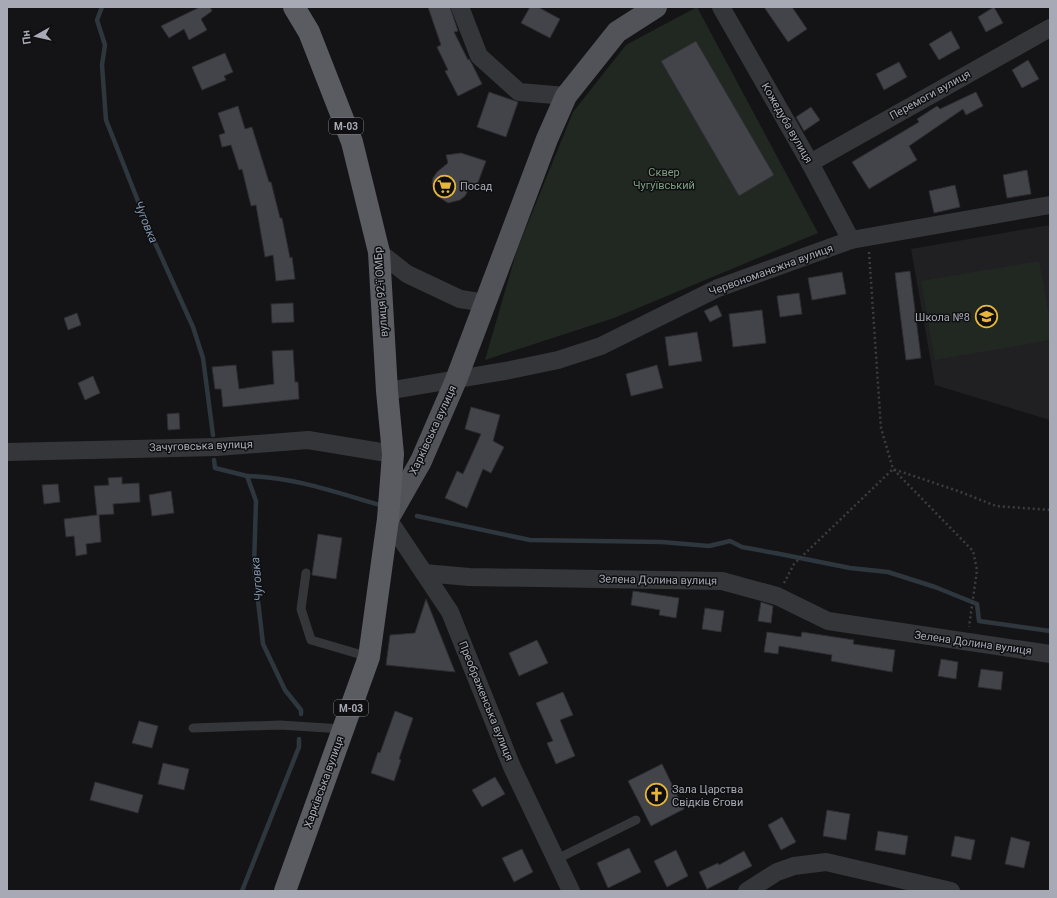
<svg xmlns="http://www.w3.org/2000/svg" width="1057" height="898" font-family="Roboto,sans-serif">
	<rect width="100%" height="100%" fill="#141416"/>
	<path fill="#202023" d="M 1050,225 L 1050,420 L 935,385 L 911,249 Z"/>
	<g fill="#212822">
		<path d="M 697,7 L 818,233 L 614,318 L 485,360 L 517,250 L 573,112 L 626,45 Z"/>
		<path d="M 1039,261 L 1050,321 L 1050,340 L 935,360 L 921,281 Z"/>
	</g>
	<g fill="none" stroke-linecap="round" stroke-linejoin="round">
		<g stroke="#2e363e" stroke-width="4.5">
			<path d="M 102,7 L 97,20 L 105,45 L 102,65 L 106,120 L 151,234 L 193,327 L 203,358 L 213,435"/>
			<path d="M 214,460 L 215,468 L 247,476 L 256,501 L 254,566 L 263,644 L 285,690 L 301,710 L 301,714"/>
			<path d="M 247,476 C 294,477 338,493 383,506"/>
			<path d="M 417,516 L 530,540 L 662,542 L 709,546 L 730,541 L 742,547 L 780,554 L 850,568 L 888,572 L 935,587 L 977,604 L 979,621 L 1050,631"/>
			<path d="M 242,891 L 299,747 L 299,739"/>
		</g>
	</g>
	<g fill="#434449" stroke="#2e2e32">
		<path d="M 200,7 L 210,7 L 212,11 L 201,19 L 207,30 L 189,40 L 184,29 L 169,38 L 161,26 Z"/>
		<path d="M 428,7 L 450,7 L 458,31 L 454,32 L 468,60 L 469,59 L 472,64 L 482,84 L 458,96 L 445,71 L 448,70 L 437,47 L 441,45 Z"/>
		<path d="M 530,7 L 538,7 L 560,19 L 550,38 L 521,23 Z"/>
		<path d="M 764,7 L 792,7 L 807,29 L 788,42 Z"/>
		<path d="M 994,7 L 1003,23 L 986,32 L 978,17 Z"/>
		<path d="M 951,31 L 960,48 L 939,60 L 929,44 Z"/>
		<path d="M 696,41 L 774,175 L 739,196 L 661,61 Z"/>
		<path d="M 225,53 L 233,72 L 224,76 L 226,80 L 202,90 L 192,67 Z"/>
		<path d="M 1028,60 L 1039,79 L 1022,88 L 1012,70 Z"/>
		<path d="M 899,62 L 907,77 L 884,90 L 876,74 Z"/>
		<path d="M 489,92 L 518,102 L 506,137 L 477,127 Z"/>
		<path d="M 976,92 L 983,106 L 966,115 L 963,109 L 909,146 L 917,160 L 869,189 L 852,162 L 919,122 L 917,119 L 937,106 L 940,109 Z"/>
		<path d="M 238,106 L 245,129 L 252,127 L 269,182 L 271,182 L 280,218 L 282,218 L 290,258 L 292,257 L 295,279 L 276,281 L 273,255 L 265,257 L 256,205 L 251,206 L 242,169 L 239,170 L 231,145 L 222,147 L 219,135 L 225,133 L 218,113 Z"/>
		<path d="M 811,107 L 820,120 L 804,131 L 796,117 Z"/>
		<path d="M 461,153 L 486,161 L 477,185 L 472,183 L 465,196 L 460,200 L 448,203 L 437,196 L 432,184 L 433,178 L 437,172 L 448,163 L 446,155 Z"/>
		<path d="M 1027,170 L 1031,194 L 1007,198 L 1003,175 Z"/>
		<path d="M 955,185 L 960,207 L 934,213 L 929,191 Z"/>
		<path d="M 910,271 L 921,358 L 906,360 L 895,273 Z"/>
		<path d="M 842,272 L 846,294 L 812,300 L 808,278 Z"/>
		<path d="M 799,293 L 802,314 L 780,317 L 777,296 Z"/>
		<path d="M 293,303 L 294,322 L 272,323 L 271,304 Z"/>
		<path d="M 717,305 L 722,316 L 710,322 L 704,311 Z"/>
		<path d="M 762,310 L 766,343 L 733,347 L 729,314 Z"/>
		<path d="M 77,313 L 81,325 L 68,330 L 64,318 Z"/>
		<path d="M 697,332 L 702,361 L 669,366 L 665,337 Z"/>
		<path d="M 293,350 L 295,382 L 298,382 L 299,399 L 223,407 L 221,389 L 215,389 L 212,367 L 236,365 L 239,389 L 274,384 L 272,351 Z"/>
		<path d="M 657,365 L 663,388 L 631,396 L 626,374 Z"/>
		<path d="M 93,376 L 100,393 L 85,400 L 78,383 Z"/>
		<path d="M 471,407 L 500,415 L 493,441 L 504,447 L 491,473 L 483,469 L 467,508 L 445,498 L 457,471 L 463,474 L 481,434 L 465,429 Z"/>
		<path d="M 179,413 L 180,429 L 168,430 L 167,414 Z"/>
		<path d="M 122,477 L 122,484 L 139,483 L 140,502 L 113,504 L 114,514 L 99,515 L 101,542 L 86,544 L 87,554 L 76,556 L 74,536 L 66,537 L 64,519 L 97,515 L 94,486 L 109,485 L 108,478 Z"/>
		<path d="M 58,484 L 60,502 L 44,504 L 42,485 Z"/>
		<path d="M 171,491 L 174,513 L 152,516 L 149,495 Z"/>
		<path d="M 318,534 L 342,538 L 336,579 L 312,575 Z"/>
		<path d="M 633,591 L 679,598 L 676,618 L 659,615 L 660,610 L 631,605 Z"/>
		<path d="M 426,599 L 455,672 L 386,665 L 390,635 L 415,633 Z"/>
		<path d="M 761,602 L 773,606 L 771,623 L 758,621 Z"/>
		<path d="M 705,608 L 724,611 L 721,632 L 702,629 Z"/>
		<path d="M 767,632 L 801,637 L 802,632 L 854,640 L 853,644 L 895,650 L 892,672 L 831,661 L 832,655 L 779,646 L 778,654 L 764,652 Z"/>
		<path d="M 537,640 L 548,663 L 519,676 L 509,653 Z"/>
		<path d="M 941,659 L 958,662 L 956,679 L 938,676 Z"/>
		<path d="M 981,669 L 1003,672 L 1001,690 L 978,687 Z"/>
		<path d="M 563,692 L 573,715 L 560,720 L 575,756 L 556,764 L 547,743 L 553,741 L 536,703 Z"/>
		<path d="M 395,711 L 413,718 L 399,759 L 401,760 L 394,781 L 371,773 L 378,752 L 380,753 Z"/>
		<path d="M 139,721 L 158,726 L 152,748 L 132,743 Z"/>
		<path d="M 163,763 L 189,769 L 184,790 L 158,784 Z"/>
		<path d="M 662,764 L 684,809 L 651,826 L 628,781 Z"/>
		<path d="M 495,777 L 505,794 L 482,807 L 472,790 Z"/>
		<path d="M 95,782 L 143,795 L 138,813 L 90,800 Z"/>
		<path d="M 827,810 L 850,814 L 846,840 L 823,836 Z"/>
		<path d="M 782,817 L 796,842 L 781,850 L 768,825 Z"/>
		<path d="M 878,831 L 908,836 L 905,855 L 875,850 Z"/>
		<path d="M 955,836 L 975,840 L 971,860 L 951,856 Z"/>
		<path d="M 1011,837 L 1030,842 L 1024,868 L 1005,864 Z"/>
		<path d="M 629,848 L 641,872 L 608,888 L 597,863 Z"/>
		<path d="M 522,849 L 533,872 L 514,882 L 502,858 Z"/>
		<path d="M 676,850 L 688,876 L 667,887 L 654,861 Z"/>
		<path d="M 744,851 L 752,866 L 707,889 L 699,872 L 718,863 L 719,865 Z"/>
	</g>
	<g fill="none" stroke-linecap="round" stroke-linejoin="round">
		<g stroke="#3b3d41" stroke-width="2.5" stroke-dasharray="2 3" stroke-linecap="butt">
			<path d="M 869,252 L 881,428 L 893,469 L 973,551 L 977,570 L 969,627"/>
			<path d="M 784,583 L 794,564 L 893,469 L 958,491 L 996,506 L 1050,510"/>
		</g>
		<g stroke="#35363a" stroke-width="9">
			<path d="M 306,573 L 301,609 L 311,640 L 369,657"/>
			<path d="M 193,728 L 280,725 L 343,729"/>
			<path d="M 557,859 L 636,820"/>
		</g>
		<g stroke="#35363a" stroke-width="18">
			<path d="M 460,7 L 479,56 L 519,92 L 566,96"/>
			<path d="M 721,7 L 810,163 L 851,240"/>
			<path d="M 810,163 L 1050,28"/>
			<path d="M 379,252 L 407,274 L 460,299 L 486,303"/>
			<path d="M 387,391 L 510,370 L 558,360 L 601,346 L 718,288 L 851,240 L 1050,205"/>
			<path d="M 7,452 L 217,447 L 308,440 L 393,454"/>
			<path d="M 388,519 L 450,612 L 512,767 L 571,891"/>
			<path d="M 424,573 L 469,577 L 722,581 L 777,596 L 828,621 L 1050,654"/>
			<path d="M 747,891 L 777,872 L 794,866 L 826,862 L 951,891"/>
		</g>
		<path stroke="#525359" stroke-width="22" d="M 388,519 L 421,461 L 456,380 L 547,139 L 566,96 L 617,32 L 656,7"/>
		<path stroke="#5a5c62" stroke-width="22" d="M 285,891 L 369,657 L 388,519 L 393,454 L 387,391 L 379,252 L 352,142 L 309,32 L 294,7"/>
	</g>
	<defs>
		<symbol id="supermarket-ring" viewBox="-11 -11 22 22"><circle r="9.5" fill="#0f0f11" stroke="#e6b63c" stroke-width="1.5"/><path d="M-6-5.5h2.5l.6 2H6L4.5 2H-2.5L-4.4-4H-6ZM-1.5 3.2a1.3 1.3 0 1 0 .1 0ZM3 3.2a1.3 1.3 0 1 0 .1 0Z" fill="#e6b63c"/></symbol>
		<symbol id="school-ring" viewBox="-11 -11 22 22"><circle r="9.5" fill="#0f0f11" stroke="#e6b63c" stroke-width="1.5"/><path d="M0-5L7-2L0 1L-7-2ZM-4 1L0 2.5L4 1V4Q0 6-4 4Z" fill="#e6b63c"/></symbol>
		<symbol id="church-ring" viewBox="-11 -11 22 22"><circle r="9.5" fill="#0f0f11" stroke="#e6b63c" stroke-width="1.5"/><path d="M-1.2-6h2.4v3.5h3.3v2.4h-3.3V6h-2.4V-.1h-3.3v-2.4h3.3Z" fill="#e6b63c"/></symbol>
	</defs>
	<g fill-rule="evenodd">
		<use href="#supermarket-ring" x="432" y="174" width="25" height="25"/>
		<use href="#school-ring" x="974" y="304" width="25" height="25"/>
		<use href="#church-ring" x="644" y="782" width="25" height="25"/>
	</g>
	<g text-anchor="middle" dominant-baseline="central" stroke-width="3" stroke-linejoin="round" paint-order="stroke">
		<g fill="#0f0f11" stroke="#797c84" stroke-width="1">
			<rect x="329" y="118" width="34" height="16" rx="3"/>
			<rect x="334" y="700" width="34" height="16" rx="3"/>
		</g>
		<g font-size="10" font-weight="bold" fill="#a7aab5">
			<text x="346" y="126">М-03</text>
			<text x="351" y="708">М-03</text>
		</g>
		<g font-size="11" fill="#a7aab5" stroke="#0f0f11">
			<text transform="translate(930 95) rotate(-29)">Перемоги вулиця</text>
			<text transform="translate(787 123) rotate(60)">Кожедуба вулиця</text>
			<text transform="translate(771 270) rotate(-20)">Червономанєжна вулиця</text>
			<text transform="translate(381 292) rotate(-94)">вулиця 92-ї ОМБр</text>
			<text transform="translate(433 430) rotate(-65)">Харківська вулиця</text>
			<text transform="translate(201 446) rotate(-2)">Зачуговська вулиця</text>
			<text transform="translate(658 580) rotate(1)">Зелена Долина вулиця</text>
			<text transform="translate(973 643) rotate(8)">Зелена Долина вулиця</text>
			<text transform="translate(486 701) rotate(68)">Преображенська вулиця</text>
			<text transform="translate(324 782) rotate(-70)">Харківська вулиця</text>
		</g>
		<g font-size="11" fill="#7f9f83" stroke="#0f0f11">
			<text x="664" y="172">Сквер<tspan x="664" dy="13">Чугуївський</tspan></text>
		</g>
		<g font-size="11" fill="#a7aab5" stroke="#0f0f11" text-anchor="start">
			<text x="460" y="186">Посад</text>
			<text x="970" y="317" text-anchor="end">Школа №8</text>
			<text x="672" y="789">Зала Царства<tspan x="672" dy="13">Свідків Єгови</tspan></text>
		</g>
		<g font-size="12" font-style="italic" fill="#8096ae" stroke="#0f0f11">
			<text transform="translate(146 222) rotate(68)">Чуговка</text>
			<text transform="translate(257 579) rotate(-95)">Чуговка</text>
		</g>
	</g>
	<rect width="1057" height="898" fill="none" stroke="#a7aab5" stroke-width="16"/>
	<g transform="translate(36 36) rotate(262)" stroke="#0f0f11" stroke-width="3" paint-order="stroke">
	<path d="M0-3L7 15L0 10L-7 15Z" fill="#a7aab5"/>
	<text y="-6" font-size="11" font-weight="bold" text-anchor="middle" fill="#a7aab5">Пн</text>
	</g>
</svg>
